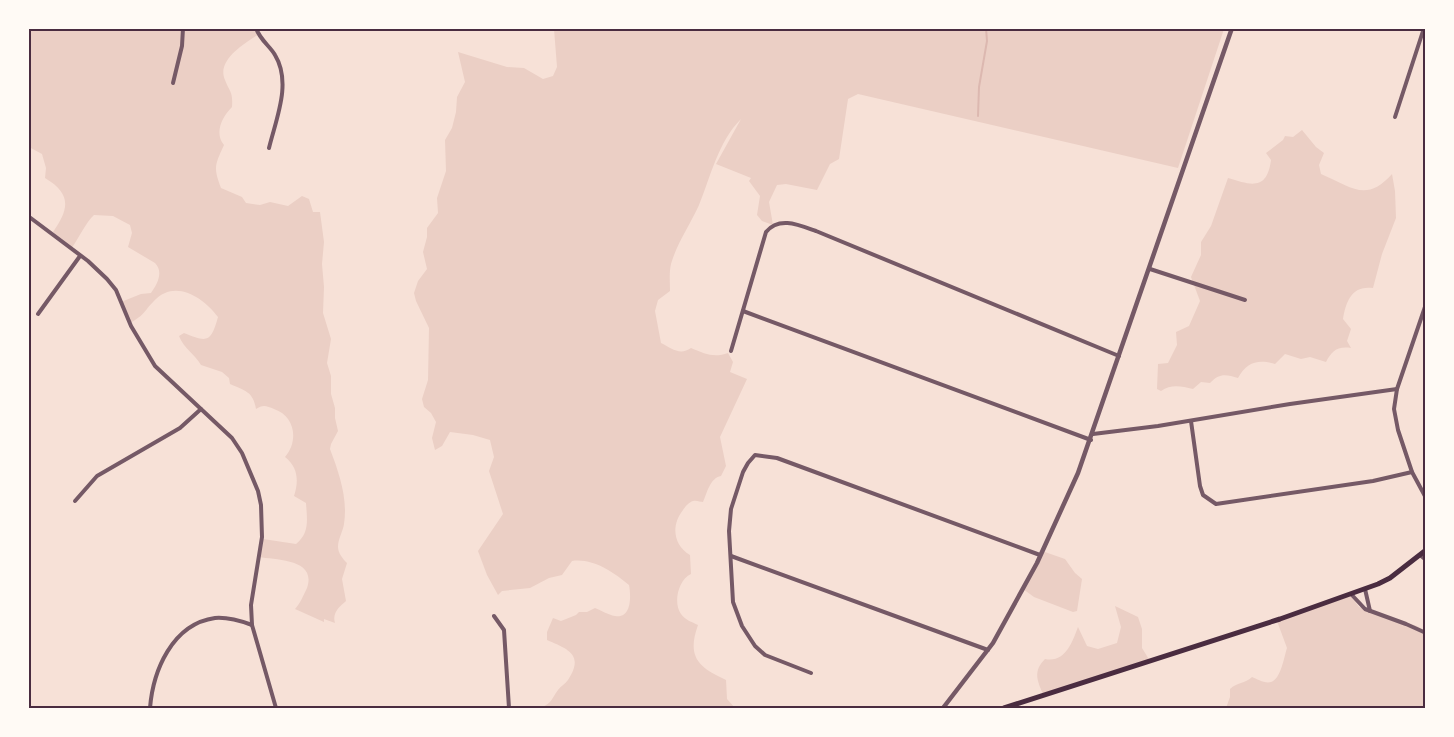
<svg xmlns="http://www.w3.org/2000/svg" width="1454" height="737" font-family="Quicksand,sans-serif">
	<rect width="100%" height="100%" fill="#f7e1d7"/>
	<g fill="#ebcfc5">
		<path d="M 28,29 L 257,29 L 259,34 C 245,43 216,60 225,80 C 230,93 233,91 232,107 C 222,117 214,133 224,145 C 215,165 213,167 221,188 L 242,197 L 246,203 L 260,205 L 270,202 L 288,206 L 302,196 L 309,199 L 313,212 L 320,212 L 324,242 L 322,264 L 324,287 L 323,313 L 331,339 L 327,363 L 331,376 L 331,394 L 335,408 L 335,418 L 338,431 L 331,444 L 330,449 C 339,473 348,498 344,524 C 343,531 338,539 338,547 C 338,553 343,559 347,563 L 342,579 L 346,601 C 339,607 332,613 335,623 L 324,619 L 324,622 L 295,609 C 301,602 303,596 307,588 C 317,559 277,560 259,557 L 263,539 L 296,544 C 310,533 307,519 306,503 L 294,496 C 299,481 298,467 285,457 C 299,441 295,416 274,409 C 267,406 263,404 256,409 C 253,391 245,391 230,384 L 229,378 L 222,372 L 201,365 C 195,354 184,349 179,336 L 184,333 C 208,343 211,342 218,317 C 204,298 175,278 154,301 C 143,312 146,314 130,323 L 121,302 L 141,294 L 151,293 C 157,285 164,272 155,263 L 128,247 L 132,233 L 130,225 L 113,216 L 94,215 C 86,222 79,238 71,249 L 53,232 C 69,209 72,194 45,178 L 46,168 L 42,154 L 29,147 Z"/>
		<path d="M 554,29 L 1224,29 L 1178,168 L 858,94 L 848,99 L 839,159 L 830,164 L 817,190 L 786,184 L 777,185 L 769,202 L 773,225 L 762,221 L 757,215 L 760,196 L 749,181 L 751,178 L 716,164 L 741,119 C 718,142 711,176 699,205 C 690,225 677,243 671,264 C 669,272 670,283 670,291 L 658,300 L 655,311 L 661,343 C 671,348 680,356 691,348 C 705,354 714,358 728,353 L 733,362 L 730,372 L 747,379 L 720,437 L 726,466 L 721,476 C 710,478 707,493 703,502 C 700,502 697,500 693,501 C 689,502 685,507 683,510 C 671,525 673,545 690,555 L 691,574 C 678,580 673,603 681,614 C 685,620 692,622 698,625 C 687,656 697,667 726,680 L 727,699 L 735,708 L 542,707 C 552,703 552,698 558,690 C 561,686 565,684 568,680 C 585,654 567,649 547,640 L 547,632 L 553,618 L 561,621 L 576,615 L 579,612 L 587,612 L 595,608 C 601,610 608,615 615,616 C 632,619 631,595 629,585 C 613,572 593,558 572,561 L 562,575 L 549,578 L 530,588 L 502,591 L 498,595 L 487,575 L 478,551 L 503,514 L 489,471 L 494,457 L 490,440 L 473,435 L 450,432 L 442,446 L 435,450 L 432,438 L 436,422 L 431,413 L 424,407 L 422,399 L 428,380 L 429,328 L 416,301 L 414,293 L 418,281 L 427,269 L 423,252 L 427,237 L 427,228 L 438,213 L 437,198 L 446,171 L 445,140 L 452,128 L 456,112 L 457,97 L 465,82 L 458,52 L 507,67 L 524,68 L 543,79 L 553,76 L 557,67 Z"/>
		<path d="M 1302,130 L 1316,147 L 1324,153 L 1319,165 L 1321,174 C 1352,187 1366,203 1392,174 L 1395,191 L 1396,218 L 1382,254 L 1373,288 C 1352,285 1346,301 1343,319 L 1351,329 L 1347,341 L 1351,348 C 1337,346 1332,351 1326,362 L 1310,357 L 1301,359 L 1285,354 L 1275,364 C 1258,359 1247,362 1238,378 C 1226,374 1219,373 1210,383 L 1201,382 L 1193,389 C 1181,386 1171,384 1161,391 L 1157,389 L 1158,364 L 1168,363 L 1177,345 L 1176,332 L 1189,326 L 1200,301 L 1191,277 L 1201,255 L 1201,242 L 1211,226 L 1228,178 C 1251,185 1267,191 1271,160 L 1266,153 L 1283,140 L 1285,136 L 1293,137 Z"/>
		<path d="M 1042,551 L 1065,559 L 1075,573 L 1082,579 L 1077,611 L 1073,612 L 1034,597 L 1023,589 Z"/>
		<path d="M 1351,596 L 1359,607 L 1417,626 L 1425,631 L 1425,708 L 1417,706 L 1412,708 L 1226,708 L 1230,697 L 1230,689 C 1237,682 1245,684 1252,677 C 1257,679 1265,684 1271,682 C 1281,679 1284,657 1287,648 L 1277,621 Z"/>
		<path d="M 1115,606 L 1138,617 L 1142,629 L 1142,648 L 1150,661 L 1044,696 C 1038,682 1032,672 1045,659 C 1065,663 1072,643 1078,627 L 1087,646 L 1098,649 L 1117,643 L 1121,627 Z"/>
	</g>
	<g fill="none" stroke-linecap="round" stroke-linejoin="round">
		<path stroke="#dcb8b0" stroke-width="2" d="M 978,116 L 979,87 L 987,41 L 986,28"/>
		<g stroke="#755966" stroke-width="4">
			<path d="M 256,28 C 260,40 270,46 275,55 C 292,83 276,119 269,148"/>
			<path d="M 173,83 L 182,46 L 183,28"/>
			<path d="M 1395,117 L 1424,28"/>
			<path d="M 28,216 L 88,261 L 107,279 L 116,290 L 131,326 L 155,366 L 232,438 L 242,453 L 258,491 L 261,505 L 262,537 L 251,605 L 252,625 L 276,708"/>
			<path d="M 1150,269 L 1245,300"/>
			<path d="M 1426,304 L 1397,389 L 1394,409 L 1398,430 L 1412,472 L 1426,498"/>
			<path d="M 743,311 L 1091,440"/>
			<path d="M 38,314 L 80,256"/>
			<path d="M 731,351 L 766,232 C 779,216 799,225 816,231 L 1119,356"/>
			<path d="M 1191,421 L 1200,486 L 1203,495 L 1216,504 L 1373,481 L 1412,472"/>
			<path d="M 1093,434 L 1158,426 L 1290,404 L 1397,389"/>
			<path d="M 75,501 L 97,476 L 180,428 L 201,409"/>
			<path d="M 1420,555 L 1426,560"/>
			<path d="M 731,556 L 988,650"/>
			<path d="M 1365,589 L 1370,611"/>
			<path d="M 1351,594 L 1365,609 L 1406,624 L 1426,633"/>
			<path d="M 494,616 L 504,630 L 509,708"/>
			<path d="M 811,673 L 765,655 L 755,646 L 742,626 L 733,602 L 729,531 L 731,509 L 743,472 L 748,463 L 755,455 L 777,458 L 1040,555"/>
			<path d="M 150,708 C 153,671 172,624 215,618 C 227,617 241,621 252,625"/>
		</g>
		<path stroke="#755966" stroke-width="4.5" d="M 943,708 L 993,643 L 1037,563 L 1078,473 L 1232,28"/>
		<path stroke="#4a2c40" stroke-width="5" d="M 1004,708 L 1280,619 L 1378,584 L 1390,578 L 1426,550"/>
	</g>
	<rect width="1454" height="737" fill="none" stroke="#fffaf5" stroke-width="60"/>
	<rect x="30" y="30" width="1394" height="677" fill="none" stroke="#4a2c40" stroke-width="2"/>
</svg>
